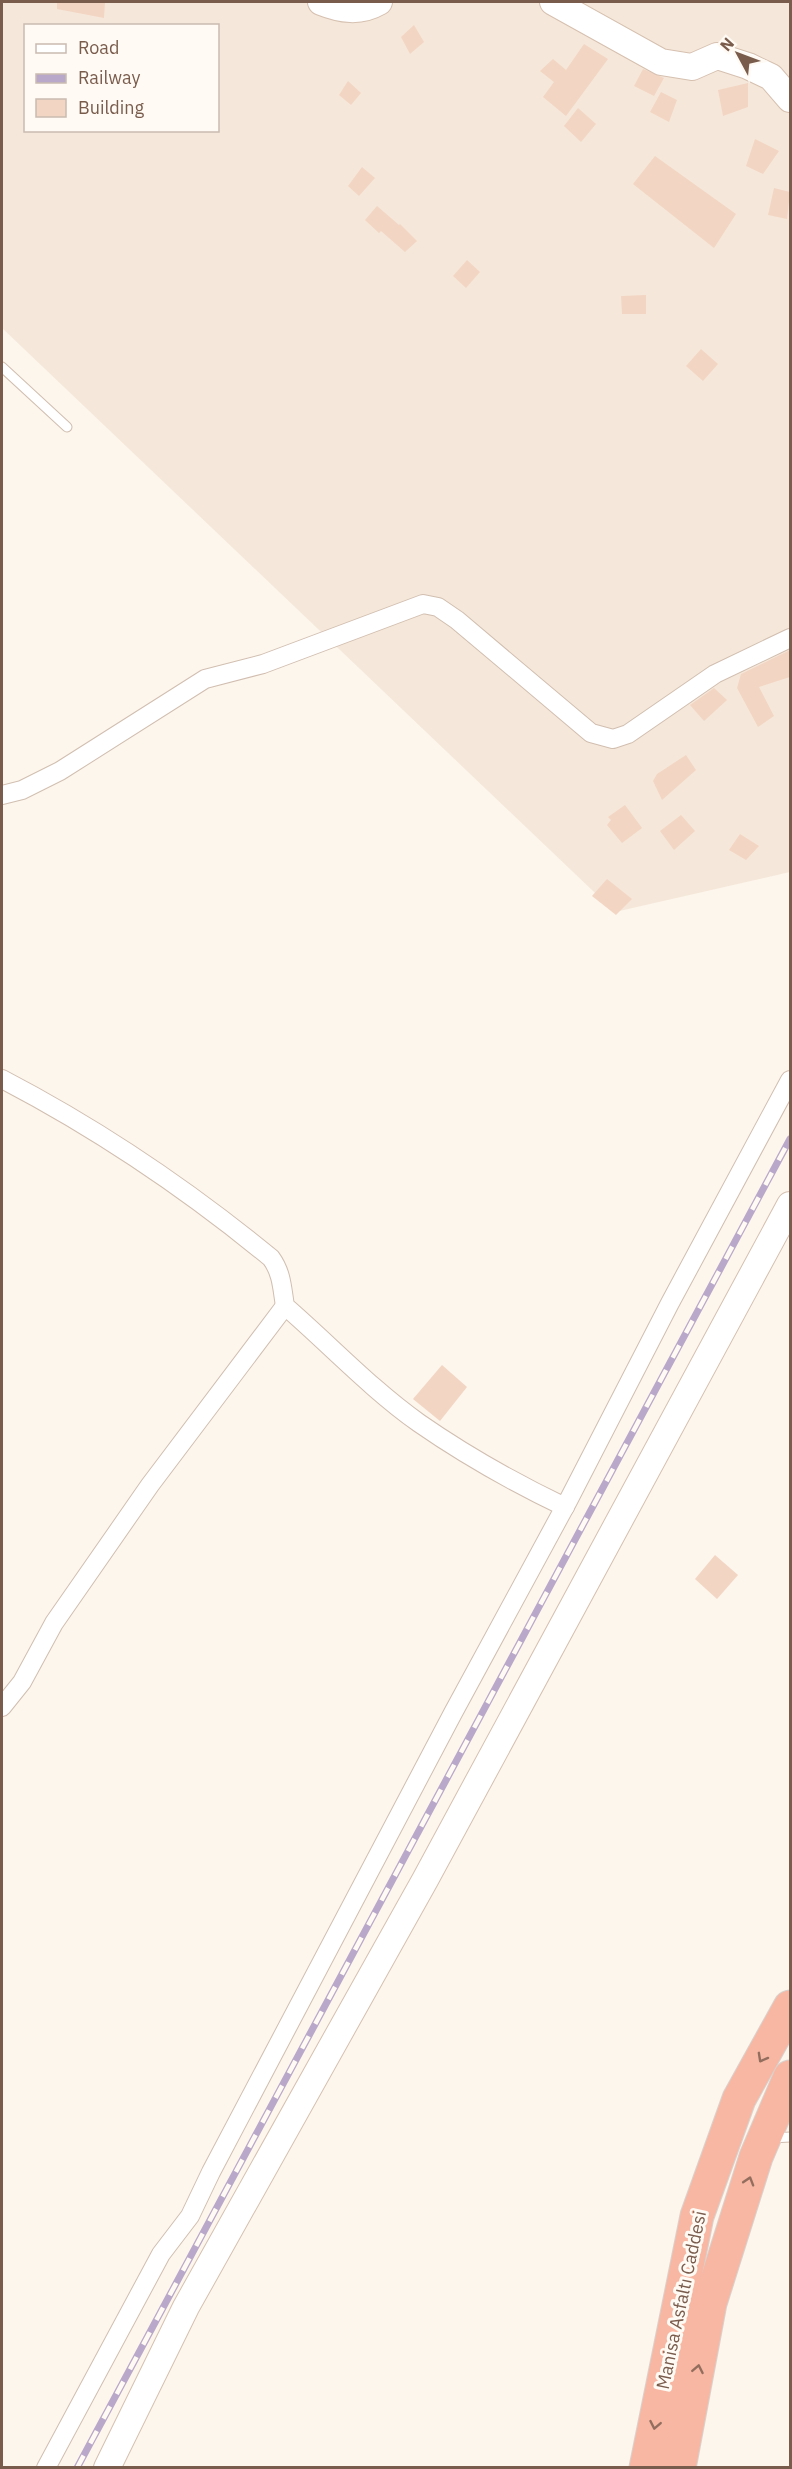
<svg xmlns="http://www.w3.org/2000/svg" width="792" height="2469" font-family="'IBM Plex Sans',sans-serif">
	<rect width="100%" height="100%" fill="#fdf6ec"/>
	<path fill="#f5e8da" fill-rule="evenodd" d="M 2,2 L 790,2 L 790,872 L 615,912 L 2,328 ZM 26,26 L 218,26 L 218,130 L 26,130 Z"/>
	<g fill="#f3d5c3">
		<path d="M 57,2 L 105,2 L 104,18 L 57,9 Z"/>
		<path d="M 414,25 L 424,42 L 410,54 L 401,37 Z"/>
		<path d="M 584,44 L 608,59 L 566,116 L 543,97 L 554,82 L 540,71 L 553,59 L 566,70 Z"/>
		<path d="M 643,69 L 664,78 L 654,96 L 634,86 Z"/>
		<path d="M 348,81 L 361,93 L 351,105 L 339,95 Z"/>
		<path d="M 748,83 L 748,107 L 723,116 L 718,90 Z"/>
		<path d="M 661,92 L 677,100 L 669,122 L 650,112 Z"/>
		<path d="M 578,108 L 596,124 L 581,142 L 564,126 Z"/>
		<path d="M 755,139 L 779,151 L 763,174 L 746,166 Z"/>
		<path d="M 655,156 L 736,214 L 714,248 L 633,184 Z"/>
		<path d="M 362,167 L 375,178 L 359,196 L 348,186 Z"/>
		<path d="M 774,188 L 790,192 L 787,219 L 768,215 Z"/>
		<path d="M 377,206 L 399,225 L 400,224 L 417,241 L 405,252 L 381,231 L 379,233 L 365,220 Z"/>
		<path d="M 467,260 L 480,272 L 466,288 L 453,276 Z"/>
		<path d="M 646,295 L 646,314 L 622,314 L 621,296 Z"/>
		<path d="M 701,349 L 718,364 L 703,381 L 686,366 Z"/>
		<path d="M 790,650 L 790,677 L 759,687 L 774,716 L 758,727 L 737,688 L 741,674 Z"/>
		<path d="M 714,688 L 727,700 L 704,721 L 690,705 Z"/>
		<path d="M 686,755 L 696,770 L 662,800 L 653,781 L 657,774 Z"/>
		<path d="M 625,805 L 642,828 L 622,843 L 607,825 L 611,820 L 608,817 Z"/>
		<path d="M 681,815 L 695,831 L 674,850 L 660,831 Z"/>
		<path d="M 740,834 L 759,846 L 746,860 L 729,850 Z"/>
		<path d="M 607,879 L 632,899 L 616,915 L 592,896 Z"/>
		<path d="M 442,1365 L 467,1387 L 440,1421 L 413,1399 Z"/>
		<path d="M 715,1555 L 738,1575 L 717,1599 L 695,1579 Z"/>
	</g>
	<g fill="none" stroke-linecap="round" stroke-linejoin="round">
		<defs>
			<g id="lane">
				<path d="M 2,367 L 67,427"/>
				<path d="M 772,2138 L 790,2137"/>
			</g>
			<g id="street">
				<path d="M 2,795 L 22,790 L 60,771 L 205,679 L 263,664 L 423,604 L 438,607 L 457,620 L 591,733 L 613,739 L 628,734 L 715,674 L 790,638"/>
				<path d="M 2,1079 C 98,1129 187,1189 271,1258 C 282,1273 282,1288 285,1306 C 329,1344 371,1389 419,1423 C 465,1455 515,1483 565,1507"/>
				<path d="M 2,1707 L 22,1682 L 54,1623 L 150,1485 L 285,1306"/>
				<path d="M 46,2468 L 161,2254 L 190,2216 L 211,2172 L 453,1713 L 568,1501 L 670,1303 L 790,1080"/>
			</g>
			<g id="secondary">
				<path d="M 321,2 C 341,10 360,13 379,2"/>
				<path d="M 553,2 L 661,62 L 692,67 L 717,56 L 748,66 L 771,77 L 790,99"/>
				<path d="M 107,2468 L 186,2307 L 425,1880 L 790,1205"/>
			</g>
			<g id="highway">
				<path d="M 646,2468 L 697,2216 L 739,2099 L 790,2007"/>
				<path d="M 679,2468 L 710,2303 L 756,2157 L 790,2077"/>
			</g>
		</defs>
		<use href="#lane" stroke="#d1beb0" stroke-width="11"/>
		<use href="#street" stroke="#d1beb0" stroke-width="20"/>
		<use href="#secondary" stroke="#d6c0b0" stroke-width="28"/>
		<use href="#highway" stroke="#dad1cd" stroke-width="35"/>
		<use href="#lane" stroke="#fff" stroke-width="9"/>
		<use href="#street" stroke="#fff" stroke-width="18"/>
		<use href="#secondary" stroke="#fff" stroke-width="26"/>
		<use href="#highway" stroke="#f7b7a3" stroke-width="33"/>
		<defs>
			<path id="rail" d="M 77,2468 L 790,1139"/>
		</defs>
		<use href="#rail" stroke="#b9a8c9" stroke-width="7"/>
		<use href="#rail" stroke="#fffaf3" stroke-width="4.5" stroke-dasharray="14" stroke-linecap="butt"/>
	</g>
	<defs><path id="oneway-chevron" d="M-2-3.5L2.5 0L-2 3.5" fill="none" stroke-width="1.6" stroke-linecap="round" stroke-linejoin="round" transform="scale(1.5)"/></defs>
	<g stroke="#936e5e">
		<use href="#oneway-chevron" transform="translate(762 2058) rotate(119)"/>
		<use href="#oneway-chevron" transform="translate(749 2181) rotate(-73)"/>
		<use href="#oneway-chevron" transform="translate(698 2369) rotate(-79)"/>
		<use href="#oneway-chevron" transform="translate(655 2425) rotate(101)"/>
	</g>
	<g text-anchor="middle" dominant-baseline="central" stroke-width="6" stroke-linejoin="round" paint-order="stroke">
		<g font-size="18" fill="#7a5c4d" stroke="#fffaf3">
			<text transform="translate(681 2300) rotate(-78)">Manisa Asfaltı Caddesi</text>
		</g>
	</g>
	<rect width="792" height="2469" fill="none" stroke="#7a5c4d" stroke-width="6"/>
	<rect x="24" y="24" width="195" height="108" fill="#fffaf3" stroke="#cabbb1" stroke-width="1.5"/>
	<rect x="36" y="44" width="30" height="9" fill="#ffffff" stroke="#cabbb1" stroke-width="1.5"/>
	<text x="78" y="54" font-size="18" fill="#7a5c4d">Road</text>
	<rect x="36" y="74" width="30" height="9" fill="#b9a8c9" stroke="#cabbb1" stroke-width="1.5"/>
	<text x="78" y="84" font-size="18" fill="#7a5c4d">Railway</text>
	<rect x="36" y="99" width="30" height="18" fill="#f3d5c3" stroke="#cabbb1" stroke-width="1.5"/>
	<text x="78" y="114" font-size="18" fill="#7a5c4d">Building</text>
	<g transform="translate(738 54) rotate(311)" stroke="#fffaf3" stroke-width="4.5" paint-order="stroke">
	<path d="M0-4.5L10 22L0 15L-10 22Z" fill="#7a5c4d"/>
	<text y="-9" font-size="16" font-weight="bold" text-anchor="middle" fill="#7a5c4d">N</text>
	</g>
</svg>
